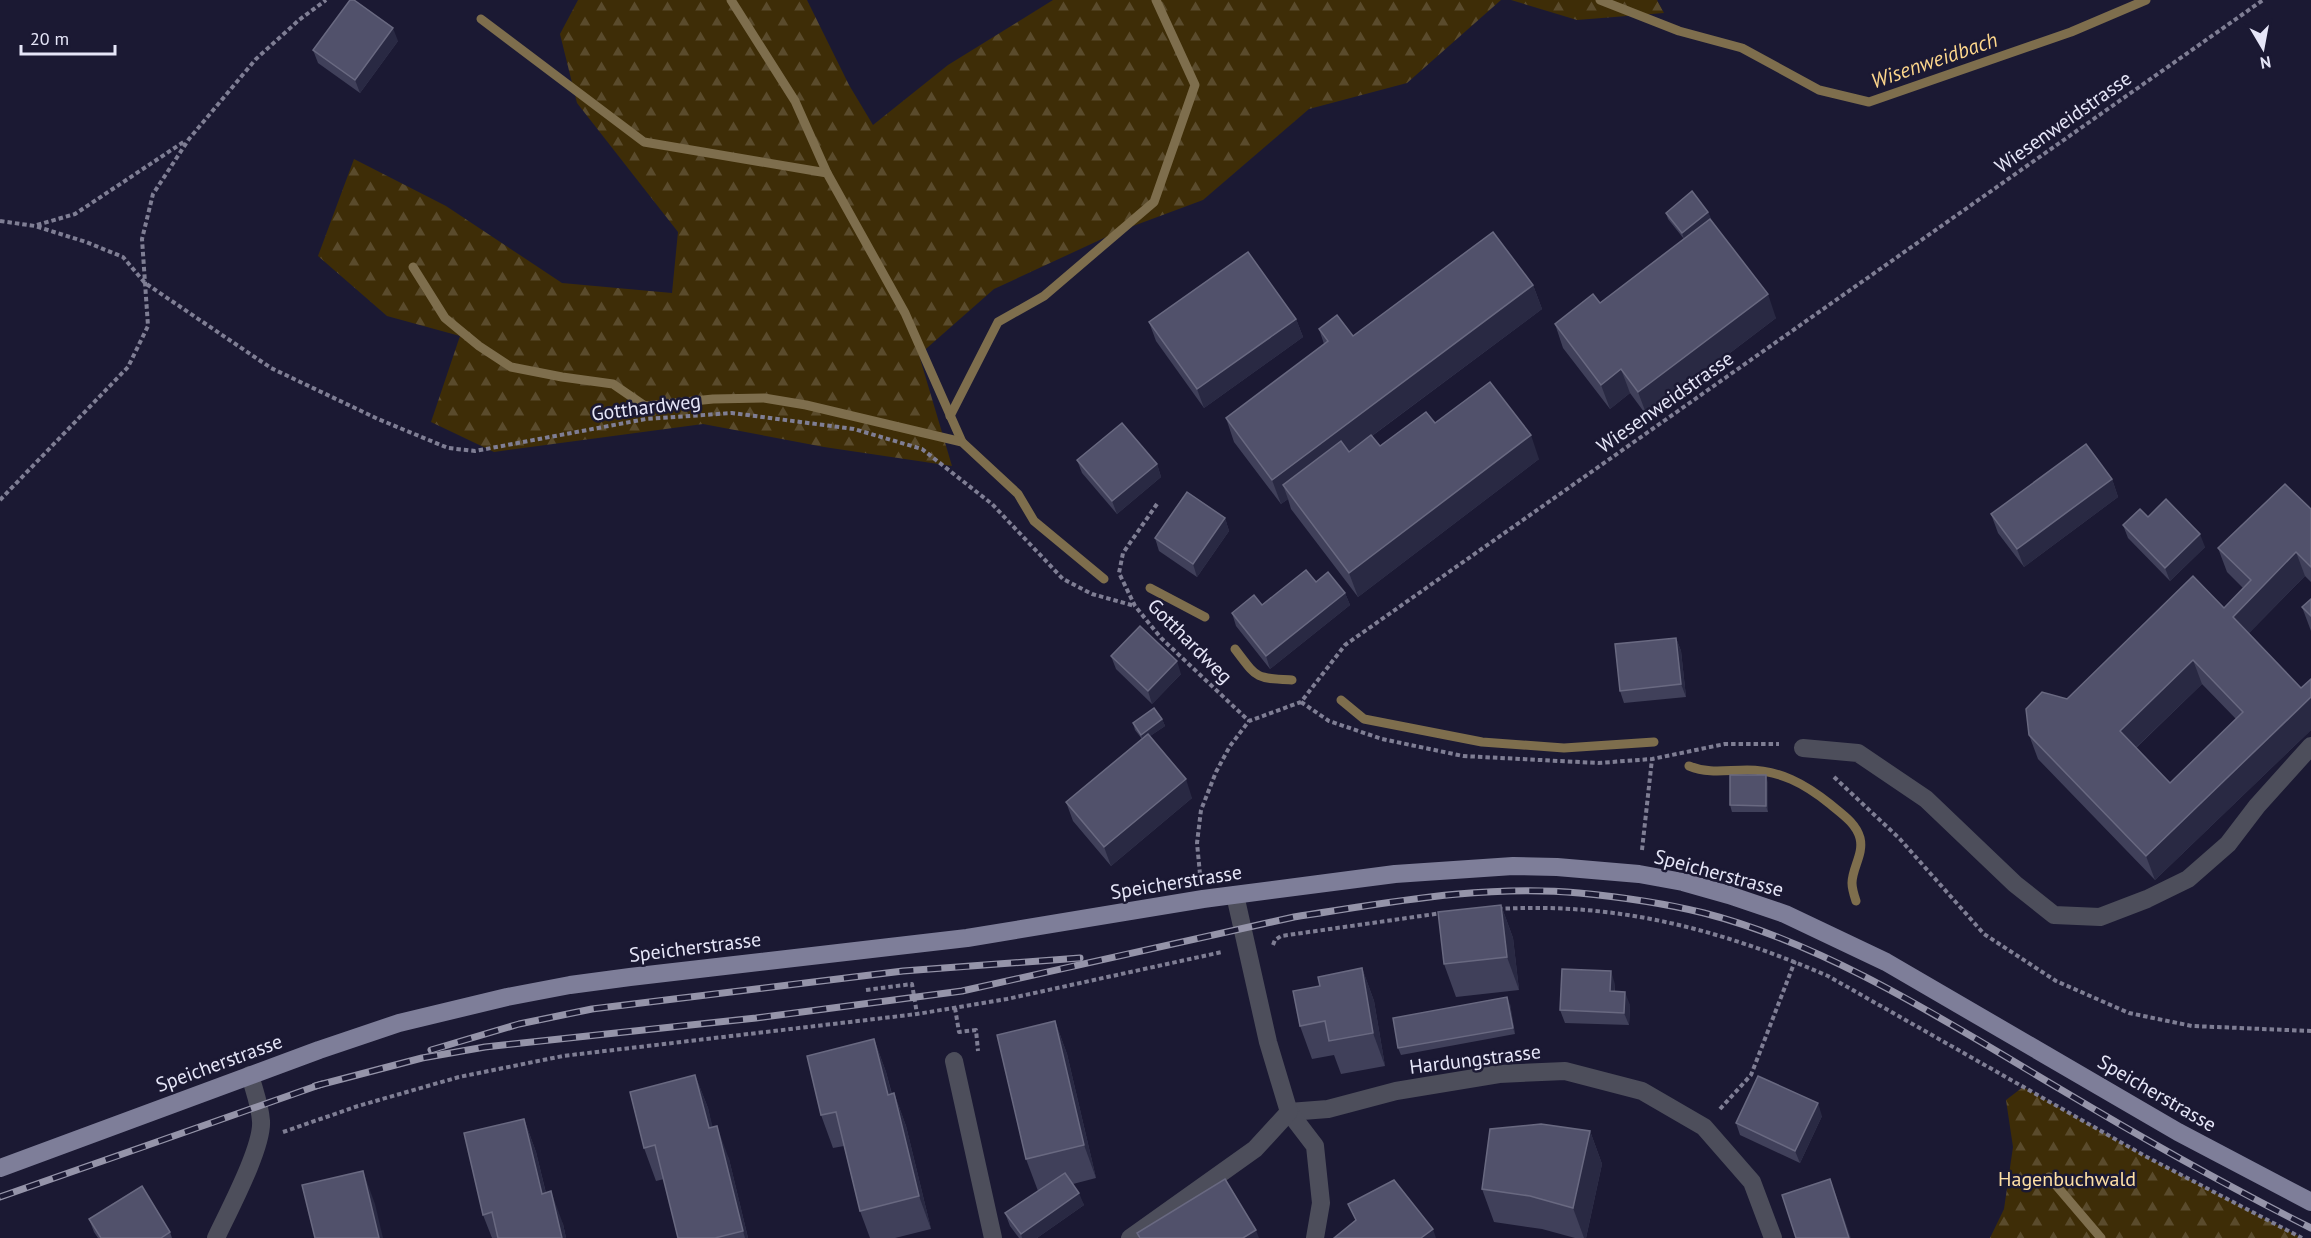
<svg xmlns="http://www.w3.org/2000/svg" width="2311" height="1238" font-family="'PT Sans',sans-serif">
	<defs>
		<pattern id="forest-firs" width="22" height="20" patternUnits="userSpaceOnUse" patternTransform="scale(1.5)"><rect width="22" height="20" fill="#3e2d07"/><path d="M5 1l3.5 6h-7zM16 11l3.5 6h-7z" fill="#5a4b2c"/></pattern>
	</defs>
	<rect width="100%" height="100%" fill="#1b1933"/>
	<g fill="url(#forest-firs)">
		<path d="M 578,0 L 807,0 L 849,85 L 873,125 L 948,65 L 1053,0 L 1501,0 L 1407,83 L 1309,109 L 1203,200 L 1117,232 L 994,289 L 919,355 L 952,466 L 824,447 L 703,424 L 494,452 L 431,422 L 460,336 L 387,316 L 318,256 L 354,159 L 446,206 L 562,283 L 672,293 L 678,232 L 577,103 L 560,34 Z"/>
		<path d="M 1511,0 L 1657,0 L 1664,13 L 1577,20 Z"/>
		<path d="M 2023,1087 L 2145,1156 L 2302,1238 L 1990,1238 L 2004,1209 L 2013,1147 L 2006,1100 Z"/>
	</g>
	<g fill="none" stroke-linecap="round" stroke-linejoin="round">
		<g stroke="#7e6e4d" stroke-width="9">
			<path d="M 731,0 L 795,101 L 827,173"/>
			<path d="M 1600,0 L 1679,31 L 1742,48 L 1819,90 L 1869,102 L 2071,32 L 2146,0"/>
			<path d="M 481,19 L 644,142 L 827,173 L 905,313 L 962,442"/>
			<path d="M 413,267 L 445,318 L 479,346 L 511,367 L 562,377 L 613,384 L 645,406 L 713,399 L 764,398 L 806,405 L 962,442 L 1018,494 L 1034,521 L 1104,579"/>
			<path d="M 950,416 L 998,322 L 1044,296 L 1154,202 L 1195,85 L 1156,0"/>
			<path d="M 1150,588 L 1205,617"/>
			<path d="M 1235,649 C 1258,679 1254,678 1292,680"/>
			<path d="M 1341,700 L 1364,719 L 1482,742 L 1564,748 L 1654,742"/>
			<path d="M 1689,766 C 1709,774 1726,770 1747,770 C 1780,770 1805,784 1830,804 C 1842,814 1856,823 1860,838 C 1864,854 1852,868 1852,883 C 1852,889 1854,895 1856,901"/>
			<path d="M 2049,1177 L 2101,1238"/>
		</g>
		<g stroke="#7f7e94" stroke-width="4" stroke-dasharray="4.5 3" stroke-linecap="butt">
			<path d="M 0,221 L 35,226 L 86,242 L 123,257 L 145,283 L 271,368 L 378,419 L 448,448 L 475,451 L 646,419 L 732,413 L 854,429 L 922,449 L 992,504 L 1063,579 L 1092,594 L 1135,606"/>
			<path d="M 37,225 L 75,214 L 185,141"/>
			<path d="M 0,500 L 128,367 L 148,326 L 142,239 L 153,194 L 189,139 L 256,59 L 299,20 L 326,0"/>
			<path d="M 1157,504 L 1123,553 L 1119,573 L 1135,606 L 1161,638 L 1249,721"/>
			<path d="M 1301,702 L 1329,721 L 1382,739 L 1463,756 L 1598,763 L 1652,759 L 1725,744 L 1779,744"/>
			<path d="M 1834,777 L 1899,838 L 1984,934 L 2056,981 L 2129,1013 L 2192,1026 L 2311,1031"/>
			<path d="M 1642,850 L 1652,759"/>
			<path d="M 1200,874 L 1197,843 L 1201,810 L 1216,772 L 1230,746 L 1249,721 L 1301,702 L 1345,645 L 2263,0"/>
			<path d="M 1498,909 C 1617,902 1719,929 1828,976 L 2145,1156 L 2302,1238"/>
			<path d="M 1273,945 L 1275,940 L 1281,936 L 1442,913"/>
			<path d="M 866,990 L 912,984 L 917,1014"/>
			<path d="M 955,1008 L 959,1032 L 976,1030 L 978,1051"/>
			<path d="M 1720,1109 L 1751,1075 L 1795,961"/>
			<path d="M 283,1132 L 358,1106 L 459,1077 L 563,1056 L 917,1014 L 1007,999 L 1222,952"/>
		</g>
		<g stroke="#4d4e5b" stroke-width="18">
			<path d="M 1803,748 L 1858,753 L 1926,799 L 2015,884 L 2054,915 L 2100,917 L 2147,899 L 2188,879 L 2228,844 L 2257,806 L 2311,746"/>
			<path d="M 954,1061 L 993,1238"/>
			<path d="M 1289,1112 L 1328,1109 L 1396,1091 L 1499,1074 L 1565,1071 L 1642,1091 L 1704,1127 L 1752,1182 L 1773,1238"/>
			<path d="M 1289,1112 L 1315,1146 L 1321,1203 L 1315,1238"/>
			<path d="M 216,1238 C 228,1212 263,1147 261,1121 C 260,1105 254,1090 250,1075"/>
			<path d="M 1130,1238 L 1255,1149 L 1289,1112 L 1268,1042 L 1235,895"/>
		</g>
		<path stroke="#7e7e99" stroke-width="18" d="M 0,1168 L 319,1050 L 399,1023 L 507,997 L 570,985 L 630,977 L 967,938 L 1203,899 L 1395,874 L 1513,866 L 1557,867 L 1639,874 L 1683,882 L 1729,895 L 1785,914 L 1886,962 L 2178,1132 L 2311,1202"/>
		<defs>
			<g id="rail">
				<path d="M 431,1050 L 519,1024 L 592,1009 L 903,971 L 1080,958"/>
				<path d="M 315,1086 L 422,1058 L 485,1047 L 756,1018 L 962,991 L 1294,917 C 1387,903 1484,884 1579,893 C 1621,897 1663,903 1704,913 C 1829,945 1950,1024 2060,1089 C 2142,1138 2225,1185 2311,1228"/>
				<path d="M 0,1197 L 322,1084"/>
			</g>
		</defs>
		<use href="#rail" stroke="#9594a9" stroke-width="7"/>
		<use href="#rail" stroke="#1b1933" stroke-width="4.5" stroke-dasharray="14" stroke-linecap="butt"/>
	</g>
	<g fill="#40405a" fill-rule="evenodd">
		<path d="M 398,41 L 360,93 L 318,63 L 313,50 Z"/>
		<path d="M 1708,212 L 1710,219 L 1776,318 L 1647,416 L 1630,393 L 1610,409 L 1563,348 L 1555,324 L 1600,303 L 1684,239 L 1668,219 L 1666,213 Z"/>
		<path d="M 1533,285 L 1542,309 L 1372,436 L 1380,446 L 1435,423 L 1539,459 L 1358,597 L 1291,509 L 1288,499 L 1281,504 L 1234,442 L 1226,418 L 1324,344 L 1319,329 L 1353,336 Z"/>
		<path d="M 1296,319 L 1303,337 L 1204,408 L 1156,341 L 1149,322 Z"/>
		<path d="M 1077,460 L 1157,464 L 1161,477 L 1117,514 L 1082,473 Z"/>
		<path d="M 2112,479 L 2118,497 L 2024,567 L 1998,533 L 1991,514 Z"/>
		<path d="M 2311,509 L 2311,582 L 2305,576 L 2249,633 L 2301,688 L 2311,679 L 2311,730 L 2155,880 L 2038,759 L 2029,735 L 2067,699 L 2224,608 L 2243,588 L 2227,572 L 2218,548 ZM 2202,684 L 2236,719 L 2170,783 L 2136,748 Z"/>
		<path d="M 2148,517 L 2205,547 L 2170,581 L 2128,538 L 2123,525 Z"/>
		<path d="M 1225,518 L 1229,531 L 1197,577 L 1159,551 L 1155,538 Z"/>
		<path d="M 1316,582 L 1345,593 L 1350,605 L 1270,669 L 1236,626 L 1232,613 L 1262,605 Z"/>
		<path d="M 2311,599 L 2311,631 L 2302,607 Z"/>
		<path d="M 1676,638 L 1681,651 L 1686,697 L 1624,703 L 1620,691 Z"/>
		<path d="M 1111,656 L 1181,674 L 1152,704 L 1116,669 Z"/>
		<path d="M 1162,719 L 1165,726 L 1150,736 L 1192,798 L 1111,866 L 1073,821 L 1066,802 L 1142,739 L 1135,730 L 1133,723 Z"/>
		<path d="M 1768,782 L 1768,812 L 1732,812 L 1730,805 Z"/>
		<path d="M 1501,905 L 1513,938 L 1519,990 L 1456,997 L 1444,964 Z"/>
		<path d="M 1362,968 L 1374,1001 L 1385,1066 L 1341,1074 L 1334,1055 L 1312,1059 L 1300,1026 L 1320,986 Z"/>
		<path d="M 1615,984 L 1615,992 L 1630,1005 L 1629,1025 L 1565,1023 L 1560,1010 Z"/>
		<path d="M 1510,1004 L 1515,1034 L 1401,1055 L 1398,1048 Z"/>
		<path d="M 1055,1021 L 1067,1054 L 1096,1178 L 1073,1184 L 1084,1205 L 1037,1238 L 1019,1238 L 1010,1226 L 1005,1213 L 1038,1191 L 1026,1159 Z"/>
		<path d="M 874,1039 L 886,1072 L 892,1094 L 894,1093 L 906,1126 L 931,1229 L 895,1238 L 870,1238 L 860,1211 L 844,1146 L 833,1148 L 821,1115 Z"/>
		<path d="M 695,1075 L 708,1108 L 712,1127 L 729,1159 L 748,1238 L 678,1238 L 664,1179 L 656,1181 L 644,1148 Z"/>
		<path d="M 1822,1116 L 1800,1163 L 1740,1135 L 1736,1123 Z"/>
		<path d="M 524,1119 L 536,1152 L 546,1193 L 563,1224 L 566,1238 L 492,1238 L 483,1215 Z"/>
		<path d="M 1590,1131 L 1602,1164 L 1586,1238 L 1575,1238 L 1542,1229 L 1494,1222 L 1482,1189 Z"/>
		<path d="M 89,1219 L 170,1232 L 172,1238 L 98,1238 L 94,1232 Z"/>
	</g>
	<g fill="#292943">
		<path d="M 393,28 L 398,41 L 360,93 L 355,80 Z"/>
		<path d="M 1708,212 L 1711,218 L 1684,239 L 1682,233 Z"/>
		<path d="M 1533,285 L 1542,309 L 1291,496 L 1283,485 L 1288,499 L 1281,504 L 1272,480 Z"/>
		<path d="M 1768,294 L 1776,318 L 1647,416 L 1638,392 Z"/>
		<path d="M 1296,319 L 1303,337 L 1204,408 L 1197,389 Z"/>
		<path d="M 1621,369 L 1630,393 L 1610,409 L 1601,385 Z"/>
		<path d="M 1531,435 L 1539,459 L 1358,597 L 1349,573 Z"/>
		<path d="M 1157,464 L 1161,477 L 1117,514 L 1112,501 Z"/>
		<path d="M 2112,479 L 2118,497 L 2024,567 L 2017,549 Z"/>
		<path d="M 1225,518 L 1229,531 L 1197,577 L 1193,564 Z"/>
		<path d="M 2200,534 L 2205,547 L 2170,581 L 2165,568 Z"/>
		<path d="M 2296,552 L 2305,576 L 2241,641 L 2233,617 Z"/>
		<path d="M 1345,593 L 1350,605 L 1270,669 L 1266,656 Z"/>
		<path d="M 1676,638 L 1681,651 L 1686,697 L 1681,684 Z"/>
		<path d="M 2193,660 L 2202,684 L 2128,755 L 2120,731 Z"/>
		<path d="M 1177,661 L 1181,674 L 1152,704 L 1148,691 Z"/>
		<path d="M 2311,697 L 2311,730 L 2155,880 L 2146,856 Z"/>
		<path d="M 1162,719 L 1165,726 L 1143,741 L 1141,735 Z"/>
		<path d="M 1766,775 L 1768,782 L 1768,812 L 1766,806 Z"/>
		<path d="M 1186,779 L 1192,798 L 1111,866 L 1104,847 Z"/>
		<path d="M 1501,905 L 1513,938 L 1519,990 L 1507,957 Z"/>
		<path d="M 1362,968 L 1374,1001 L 1385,1066 L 1373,1033 Z"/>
		<path d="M 1611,971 L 1615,984 L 1614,1004 L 1610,991 Z"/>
		<path d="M 1625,992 L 1630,1005 L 1629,1025 L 1624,1013 Z"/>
		<path d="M 1507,997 L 1510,1004 L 1515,1034 L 1513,1028 Z"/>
		<path d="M 1055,1021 L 1067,1054 L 1096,1178 L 1084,1145 Z"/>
		<path d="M 874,1039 L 886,1072 L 900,1128 L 888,1095 Z"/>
		<path d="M 695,1075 L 708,1108 L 721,1161 L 709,1128 Z"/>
		<path d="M 894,1093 L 906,1126 L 931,1229 L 919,1196 Z"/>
		<path d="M 1818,1103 L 1822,1116 L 1800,1163 L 1795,1151 Z"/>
		<path d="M 524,1119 L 536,1152 L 554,1227 L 542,1194 Z"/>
		<path d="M 717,1126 L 729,1159 L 748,1238 L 745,1238 L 743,1231 Z"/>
		<path d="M 1590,1131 L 1602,1164 L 1586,1238 L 1584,1238 L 1573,1208 Z"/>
		<path d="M 363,1171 L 375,1204 L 383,1238 L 379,1238 Z"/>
		<path d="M 1830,1179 L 1842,1212 L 1851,1238 L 1849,1238 Z"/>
		<path d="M 551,1191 L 563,1224 L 566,1238 L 562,1238 Z"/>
		<path d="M 1079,1193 L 1084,1205 L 1037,1238 L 1022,1238 L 1021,1234 Z"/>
		<path d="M 1433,1229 L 1436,1238 L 1421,1238 Z"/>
		<path d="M 1256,1230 L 1259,1238 L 1243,1238 Z"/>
	</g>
	<g fill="#51516b" stroke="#696981" stroke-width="1.5" fill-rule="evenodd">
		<path d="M 350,0 L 354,0 L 393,28 L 355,80 L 313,50 Z"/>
		<path d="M 1692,191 L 1708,212 L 1682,233 L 1666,213 Z"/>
		<path d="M 1710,219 L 1768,294 L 1638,392 L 1621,369 L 1601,385 L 1555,324 L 1593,294 L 1600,303 Z"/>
		<path d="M 1493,232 L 1533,285 L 1272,480 L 1226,418 L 1328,341 L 1319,329 L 1337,315 L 1353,336 Z"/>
		<path d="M 1248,252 L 1296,319 L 1197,389 L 1149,322 Z"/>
		<path d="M 1490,382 L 1531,435 L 1349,573 L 1283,485 L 1341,441 L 1349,452 L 1371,435 L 1380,446 L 1426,412 L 1435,423 Z"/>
		<path d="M 1122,423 L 1157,464 L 1112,501 L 1077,460 Z"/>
		<path d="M 2086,444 L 2112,479 L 2017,549 L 1991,514 Z"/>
		<path d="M 2285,484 L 2311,509 L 2311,567 L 2296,552 L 2233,617 L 2301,688 L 2311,679 L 2311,697 L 2146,856 L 2029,735 L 2026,709 L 2042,692 L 2067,699 L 2193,576 L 2224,608 L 2251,580 L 2218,548 ZM 2193,660 L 2243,712 L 2170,783 L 2120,731 Z"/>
		<path d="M 1187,492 L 1225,518 L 1193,564 L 1155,538 Z"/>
		<path d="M 2166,499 L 2200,534 L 2165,568 L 2123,525 L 2140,509 L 2148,517 Z"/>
		<path d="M 1306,570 L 1316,582 L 1328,572 L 1345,593 L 1266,656 L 1232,613 L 1254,595 L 1262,605 Z"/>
		<path d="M 2311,599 L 2311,616 L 2302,607 Z"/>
		<path d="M 1140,626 L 1177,661 L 1148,691 L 1111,656 Z"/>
		<path d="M 1676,638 L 1681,684 L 1620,691 L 1615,644 Z"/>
		<path d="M 1154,708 L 1162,719 L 1141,735 L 1133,723 Z"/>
		<path d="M 1148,734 L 1186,779 L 1104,847 L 1066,802 Z"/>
		<path d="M 1730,775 L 1766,775 L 1766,806 L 1730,805 Z"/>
		<path d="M 1501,905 L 1507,957 L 1444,964 L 1438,912 Z"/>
		<path d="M 1362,968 L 1373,1033 L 1329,1041 L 1325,1021 L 1300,1026 L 1293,991 L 1320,986 L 1318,977 Z"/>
		<path d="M 1562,969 L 1611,971 L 1610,991 L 1625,992 L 1624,1013 L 1560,1010 Z"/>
		<path d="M 1507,997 L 1513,1028 L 1398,1048 L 1393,1018 Z"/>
		<path d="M 1055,1021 L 1084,1145 L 1026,1159 L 997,1035 Z"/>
		<path d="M 874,1039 L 888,1095 L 894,1093 L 919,1196 L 860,1211 L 836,1112 L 821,1115 L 807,1056 Z"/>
		<path d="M 695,1075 L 709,1128 L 717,1126 L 743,1231 L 715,1238 L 678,1238 L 655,1145 L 644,1148 L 630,1092 Z"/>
		<path d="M 1758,1076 L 1818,1103 L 1795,1151 L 1736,1123 Z"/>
		<path d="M 524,1119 L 542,1194 L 551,1191 L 562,1238 L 498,1238 L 492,1212 L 483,1215 L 464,1133 Z"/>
		<path d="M 1541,1124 L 1590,1131 L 1573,1208 L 1530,1196 L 1482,1189 L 1490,1129 Z"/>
		<path d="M 363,1171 L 379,1238 L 315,1238 L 302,1185 Z"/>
		<path d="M 1065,1173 L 1079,1193 L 1021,1234 L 1005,1213 Z"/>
		<path d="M 1225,1179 L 1256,1230 L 1243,1238 L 1140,1238 L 1137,1233 Z"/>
		<path d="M 1830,1179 L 1849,1238 L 1796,1238 L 1782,1195 Z"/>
		<path d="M 1394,1180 L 1433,1229 L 1421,1238 L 1334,1238 L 1356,1220 L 1348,1204 Z"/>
		<path d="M 142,1186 L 170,1232 L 161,1238 L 101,1238 L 89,1219 Z"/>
	</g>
	<g text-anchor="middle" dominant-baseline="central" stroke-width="5" stroke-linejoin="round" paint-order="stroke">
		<g font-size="20" fill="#e6e6f8" stroke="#1b1933">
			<text transform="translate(2063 122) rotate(-35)">Wiesenweidstrasse</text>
			<text transform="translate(1665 402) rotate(-35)">Wiesenweidstrasse</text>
			<text transform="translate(646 407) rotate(-7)">Gotthardweg</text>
			<text transform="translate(1190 641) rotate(45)">Gotthardweg</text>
			<text transform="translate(1719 873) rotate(15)">Speicherstrasse</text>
			<text transform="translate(1176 882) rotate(-9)">Speicherstrasse</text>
			<text transform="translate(695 947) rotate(-7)">Speicherstrasse</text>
			<text transform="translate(1475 1059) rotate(-7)">Hardungstrasse</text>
			<text transform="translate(219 1063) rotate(-20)">Speicherstrasse</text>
			<text transform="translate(2157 1093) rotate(30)">Speicherstrasse</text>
		</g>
		<g font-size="20" fill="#ffe0a5" stroke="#1b1933">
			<text x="2067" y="1179">Hagenbuchwald</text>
		</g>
		<g font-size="21" font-style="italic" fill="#fed78c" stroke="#1b1933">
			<text transform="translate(1934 60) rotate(-19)">Wisenweidbach</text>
		</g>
	</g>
	<g transform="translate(2263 48) rotate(170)" stroke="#1b1933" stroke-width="4.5" paint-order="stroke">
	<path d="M0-4.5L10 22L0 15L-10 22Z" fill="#e6e6f8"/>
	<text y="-9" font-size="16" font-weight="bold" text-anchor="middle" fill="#e6e6f8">N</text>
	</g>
	<path d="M21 45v9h94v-9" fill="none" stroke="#e6e6f8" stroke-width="3"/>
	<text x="30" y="45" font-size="18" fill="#e6e6f8" stroke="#1b1933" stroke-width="4.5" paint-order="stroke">20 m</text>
</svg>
